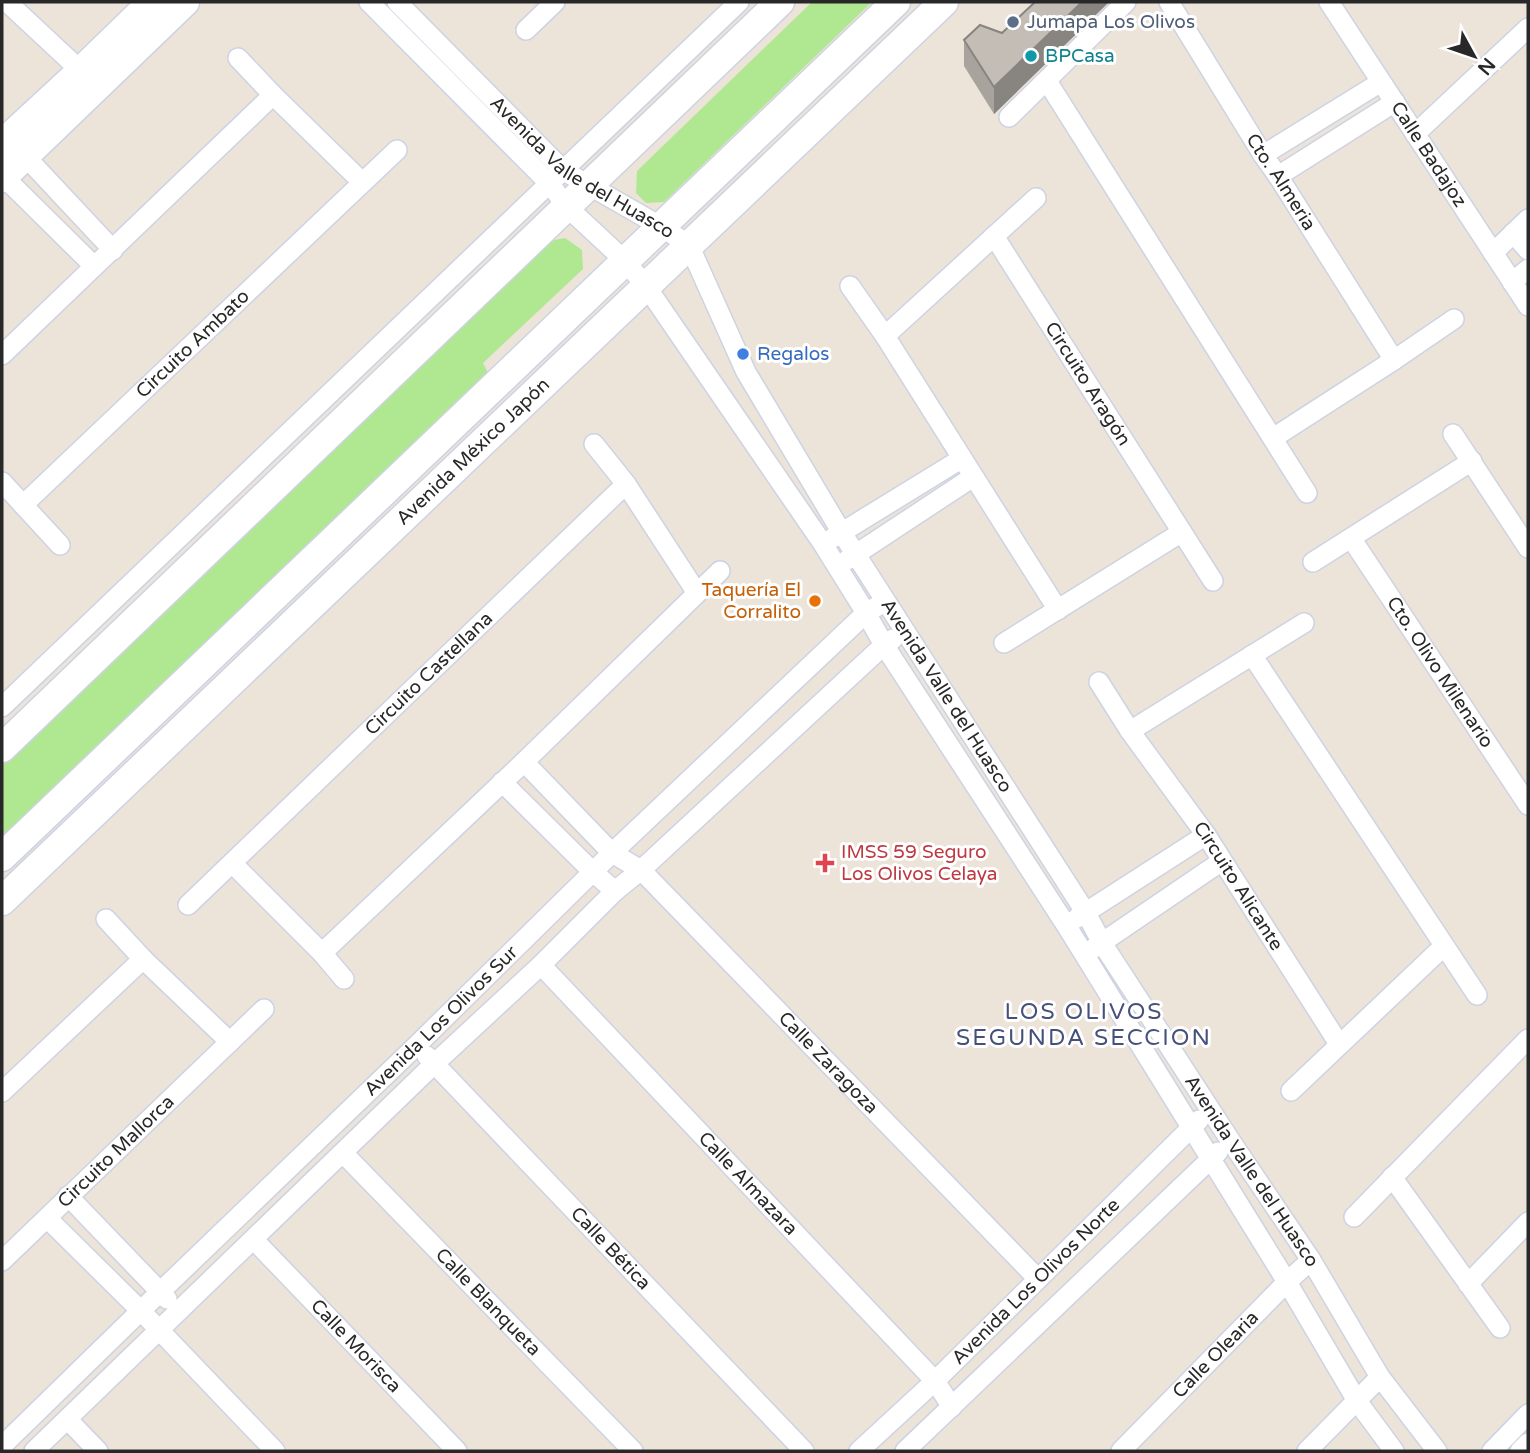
<svg xmlns="http://www.w3.org/2000/svg" width="1530" height="1453" font-family="'Varela Round',sans-serif">
	<rect width="100%" height="100%" fill="#ece3d9"/>
	<g fill="#b0e791">
		<path d="M 812,2 L 872,2 L 664,202 L 646,203 L 636,193 L 637,171 Z"/>
		<path d="M 565,238 L 582,250 L 583,269 L 483,363 L 488,373 L 2,838 L 2,765 L 544,242 Z"/>
	</g>
	<g fill="none" stroke-linecap="round" stroke-linejoin="round">
		<defs>
			<g id="street">
				<path d="M 7,2 L 81,71"/>
				<path d="M 369,2 L 550,184 L 566,206 L 624,260 L 646,286 L 823,544 L 866,613 L 884,645 L 1066,925 L 1287,1282 L 1357,1401 L 1394,1451"/>
				<path id="s1" d="M 397,2 L 564,171 L 660,226 L 689,245 L 746,372 L 842,533 L 1086,913 L 1102,943 L 1230,1140 L 1311,1260 L 1380,1377 L 1437,1451"/>
				<path id="s2" d="M 1169,2 L 1263,155 L 1278,176 L 1394,360"/>
				<path id="s3" d="M 1329,2 L 1528,306"/>
				<path d="M 526,30 L 555,2"/>
				<path d="M 238,58 L 273,95 L 362,182"/>
				<path d="M 1047,81 L 1307,493"/>
				<path d="M 1009,117 L 1126,2"/>
				<path d="M 1415,134 L 1528,28"/>
				<path d="M 1263,155 L 1381,82"/>
				<path d="M 25,156 L 113,250"/>
				<path d="M 3,176 L 94,266"/>
				<path d="M 1278,176 L 1395,102"/>
				<path d="M 1513,233 L 1528,250"/>
				<path id="s4" d="M 994,236 L 1213,581"/>
				<path d="M 1493,253 L 1528,219"/>
				<path d="M 1512,282 L 1528,269"/>
				<path d="M 850,286 L 885,336 L 1058,610"/>
				<path d="M 885,336 L 1036,198"/>
				<path d="M 2,355 L 273,95"/>
				<path d="M 1453,434 L 1528,548"/>
				<path d="M 1273,438 L 1394,360 L 1454,319"/>
				<path d="M 594,444 L 626,484 L 697,593"/>
				<path d="M 2,482 L 60,545"/>
				<path id="s5" d="M 23,505 L 397,150"/>
				<path id="s6" d="M 1351,538 L 1528,805"/>
				<path d="M 831,539 L 961,459"/>
				<path d="M 847,560 L 973,477"/>
				<path d="M 1313,562 L 1472,461"/>
				<path d="M 1004,643 L 1182,532"/>
				<path d="M 1252,655 L 1477,995"/>
				<path id="s7" d="M 1099,682 L 1130,731 L 1206,835 L 1339,1044"/>
				<path d="M 2,707 L 739,2"/>
				<path d="M 1130,731 L 1304,623"/>
				<path id="s8" d="M 524,762 L 612,853 L 641,870 L 1038,1279"/>
				<path d="M 502,782 L 593,872 L 615,891"/>
				<path d="M 232,863 L 322,953 L 344,979"/>
				<path id="s9" d="M 188,905 L 626,484"/>
				<path d="M 1077,918 L 1206,835"/>
				<path d="M 106,919 L 143,959 L 230,1042"/>
				<path d="M 1091,950 L 1222,861"/>
				<path d="M 322,953 L 524,762 L 720,571"/>
				<path id="s10" d="M 541,965 L 935,1381 L 952,1407"/>
				<path id="s11" d="M 427,1056 L 804,1451"/>
				<path d="M 1291,1091 L 1444,946"/>
				<path d="M 2,1092 L 143,959"/>
				<path id="s12" d="M 343,1153 L 633,1451"/>
				<path d="M 1392,1177 L 1500,1328"/>
				<path d="M 68,1196 L 167,1299"/>
				<path d="M 1354,1217 L 1528,1039"/>
				<path d="M 47,1218 L 141,1311 L 275,1451"/>
				<path id="s13" d="M 254,1240 L 457,1451"/>
				<path id="s14" d="M 2,1261 L 264,1009"/>
				<path d="M 1468,1284 L 1528,1222"/>
				<path d="M 68,1420 L 98,1451"/>
				<path id="s15" d="M 2,1446 L 160,1292 L 417,1045 L 612,853 L 866,613 L 876,607"/>
				<path d="M 34,1451 L 434,1064 L 541,965 L 615,891 L 641,870 L 884,645 L 893,639"/>
				<path id="s16" d="M 859,1451 L 935,1381 L 1199,1120"/>
				<path d="M 905,1451 L 1218,1152"/>
				<path id="s17" d="M 1121,1451 L 1287,1282 L 1311,1260"/>
				<path d="M 1307,1451 L 1380,1377"/>
				<path d="M 1492,1451 L 1528,1414"/>
				<path d="M 1520,1451 L 1528,1443"/>
			</g>
			<g id="secondary">
				<path d="M 2,144 L 81,71 L 152,2"/>
				<path d="M 2,178 L 185,2"/>
				<path d="M 2,748 L 780,2"/>
				<path d="M 2,857 L 896,2"/>
				<path id="s18" d="M 2,901 L 944,2"/>
			</g>
		</defs>
		<use href="#street" stroke="#ced3e3" stroke-width="22"/>
		<use href="#secondary" stroke="#ced3e3" stroke-width="31"/>
		<use href="#street" stroke="#fff" stroke-width="19"/>
		<use href="#secondary" stroke="#fff" stroke-width="28"/>
	</g>
	<path fill="#a8a39d" d="M 1035,2 L 1109,2 L 994,114 L 964,66 L 964,40 L 1002,33 Z"/>
	<path fill="#88847f" d="M 1082,2 L 1109,2 L 994,114 L 994,87 Z"/>
	<path fill="#c3bdb6" stroke="#88847f" stroke-width="2" d="M 1035,2 L 1082,2 L 994,87 L 964,40 L 980,25 L 1002,33 Z"/>
	<circle fill="#5c6f8a" stroke="#fff" stroke-width="2.5" cx="1013" cy="22" r="7"/>
	<circle fill="#0f9aa8" stroke="#fff" stroke-width="2.5" cx="1031" cy="56" r="7"/>
	<circle fill="#3f7fe0" stroke="#fff" stroke-width="2.5" cx="743" cy="354" r="7"/>
	<circle fill="#e8710a" stroke="#fff" stroke-width="2.5" cx="815" cy="601" r="7"/>
	<path fill="#e0444e" stroke="#fff" stroke-width="2.5" d="M821.5 852.5h7v7h7v7h-7v7h-7v-7h-7v-7h7z"/>
	<g text-anchor="middle" dominant-baseline="central" stroke-width="6" stroke-linejoin="round" paint-order="stroke">
		<g font-size="19" fill="#4e5e75" stroke="#fff" text-anchor="start">
			<text x="1027" y="22">Jumapa Los Olivos</text>
		</g>
		<g font-size="19" fill="#0d838f" stroke="#fff" text-anchor="start">
			<text x="1045" y="56">BPCasa</text>
		</g>
		<g font-size="19" fill="#282828" stroke="#fff">
			<text stroke="none"><textPath href="#s3" startOffset="182">Calle Badajoz</textPath></text>
			<text stroke="none"><textPath href="#s1" startOffset="250">Avenida Valle del Huasco</textPath></text>
			<text stroke="none"><textPath href="#s2" startOffset="212">Cto. Almeria</textPath></text>
			<text stroke="none"><textPath href="#s5" startOffset="234">Circuito Ambato</textPath></text>
			<text stroke="none"><textPath href="#s4" startOffset="175">Circuito Aragón</textPath></text>
			<text stroke="none"><textPath href="#s18" startOffset="651">Avenida México Japón</textPath></text>
			<text stroke="none"><textPath href="#s6" startOffset="161">Cto. Olivo Milenario</textPath></text>
			<text stroke="none"><textPath href="#s9" startOffset="334">Circuito Castellana</textPath></text>
			<text stroke="none"><textPath href="#s1" startOffset="903">Avenida Valle del Huasco</textPath></text>
			<text stroke="none"><textPath href="#s7" startOffset="247">Circuito Alicante</textPath></text>
			<text stroke="none"><textPath href="#s15" startOffset="611">Avenida Los Olivos Sur</textPath></text>
			<text stroke="none"><textPath href="#s8" startOffset="429">Calle Zaragoza</textPath></text>
			<text stroke="none"><textPath href="#s14" startOffset="158">Circuito Mallorca</textPath></text>
			<text stroke="none"><textPath href="#s1" startOffset="1468">Avenida Valle del Huasco</textPath></text>
			<text stroke="none"><textPath href="#s10" startOffset="301">Calle Almazara</textPath></text>
			<text stroke="none"><textPath href="#s11" startOffset="266">Calle Bética</textPath></text>
			<text stroke="none"><textPath href="#s16" startOffset="245">Avenida Los Olivos Norte</textPath></text>
			<text stroke="none"><textPath href="#s12" startOffset="208">Calle Blanqueta</textPath></text>
			<text stroke="none"><textPath href="#s13" startOffset="147">Calle Morisca</textPath></text>
			<text stroke="none"><textPath href="#s17" startOffset="135">Calle Olearia</textPath></text>
		</g>
		<g font-size="19" fill="#366cbe" stroke="#fff" text-anchor="start">
			<text x="757" y="354">Regalos</text>
		</g>
		<g font-size="19" fill="#c56008" stroke="#fff" text-anchor="end">
			<text x="801" y="590">Taquería El<tspan x="801" dy="22">Corralito</tspan></text>
		</g>
		<g font-size="19" fill="#be3a42" stroke="#fff" text-anchor="start">
			<text x="841" y="852">IMSS 59 Seguro<tspan x="841" dy="22">Los Olivos Celaya</tspan></text>
		</g>
		<g font-size="23" letter-spacing="2" fill="#46517b" stroke="#fff">
			<text x="1084" y="1012">LOS OLIVOS<tspan x="1084" dy="26">SEGUNDA SECCION</tspan></text>
		</g>
	</g>
	<rect width="1530" height="1453" fill="none" stroke="#282828" stroke-width="7"/>
	<g transform="translate(1474 56) rotate(130)" stroke="#ffffff" stroke-width="5" paint-order="stroke">
	<path d="M0-5L12 26L0 18L-12 26Z" fill="#282828"/>
	<text y="-10" font-size="19" font-weight="bold" text-anchor="middle" fill="#282828">N</text>
	</g>
</svg>
